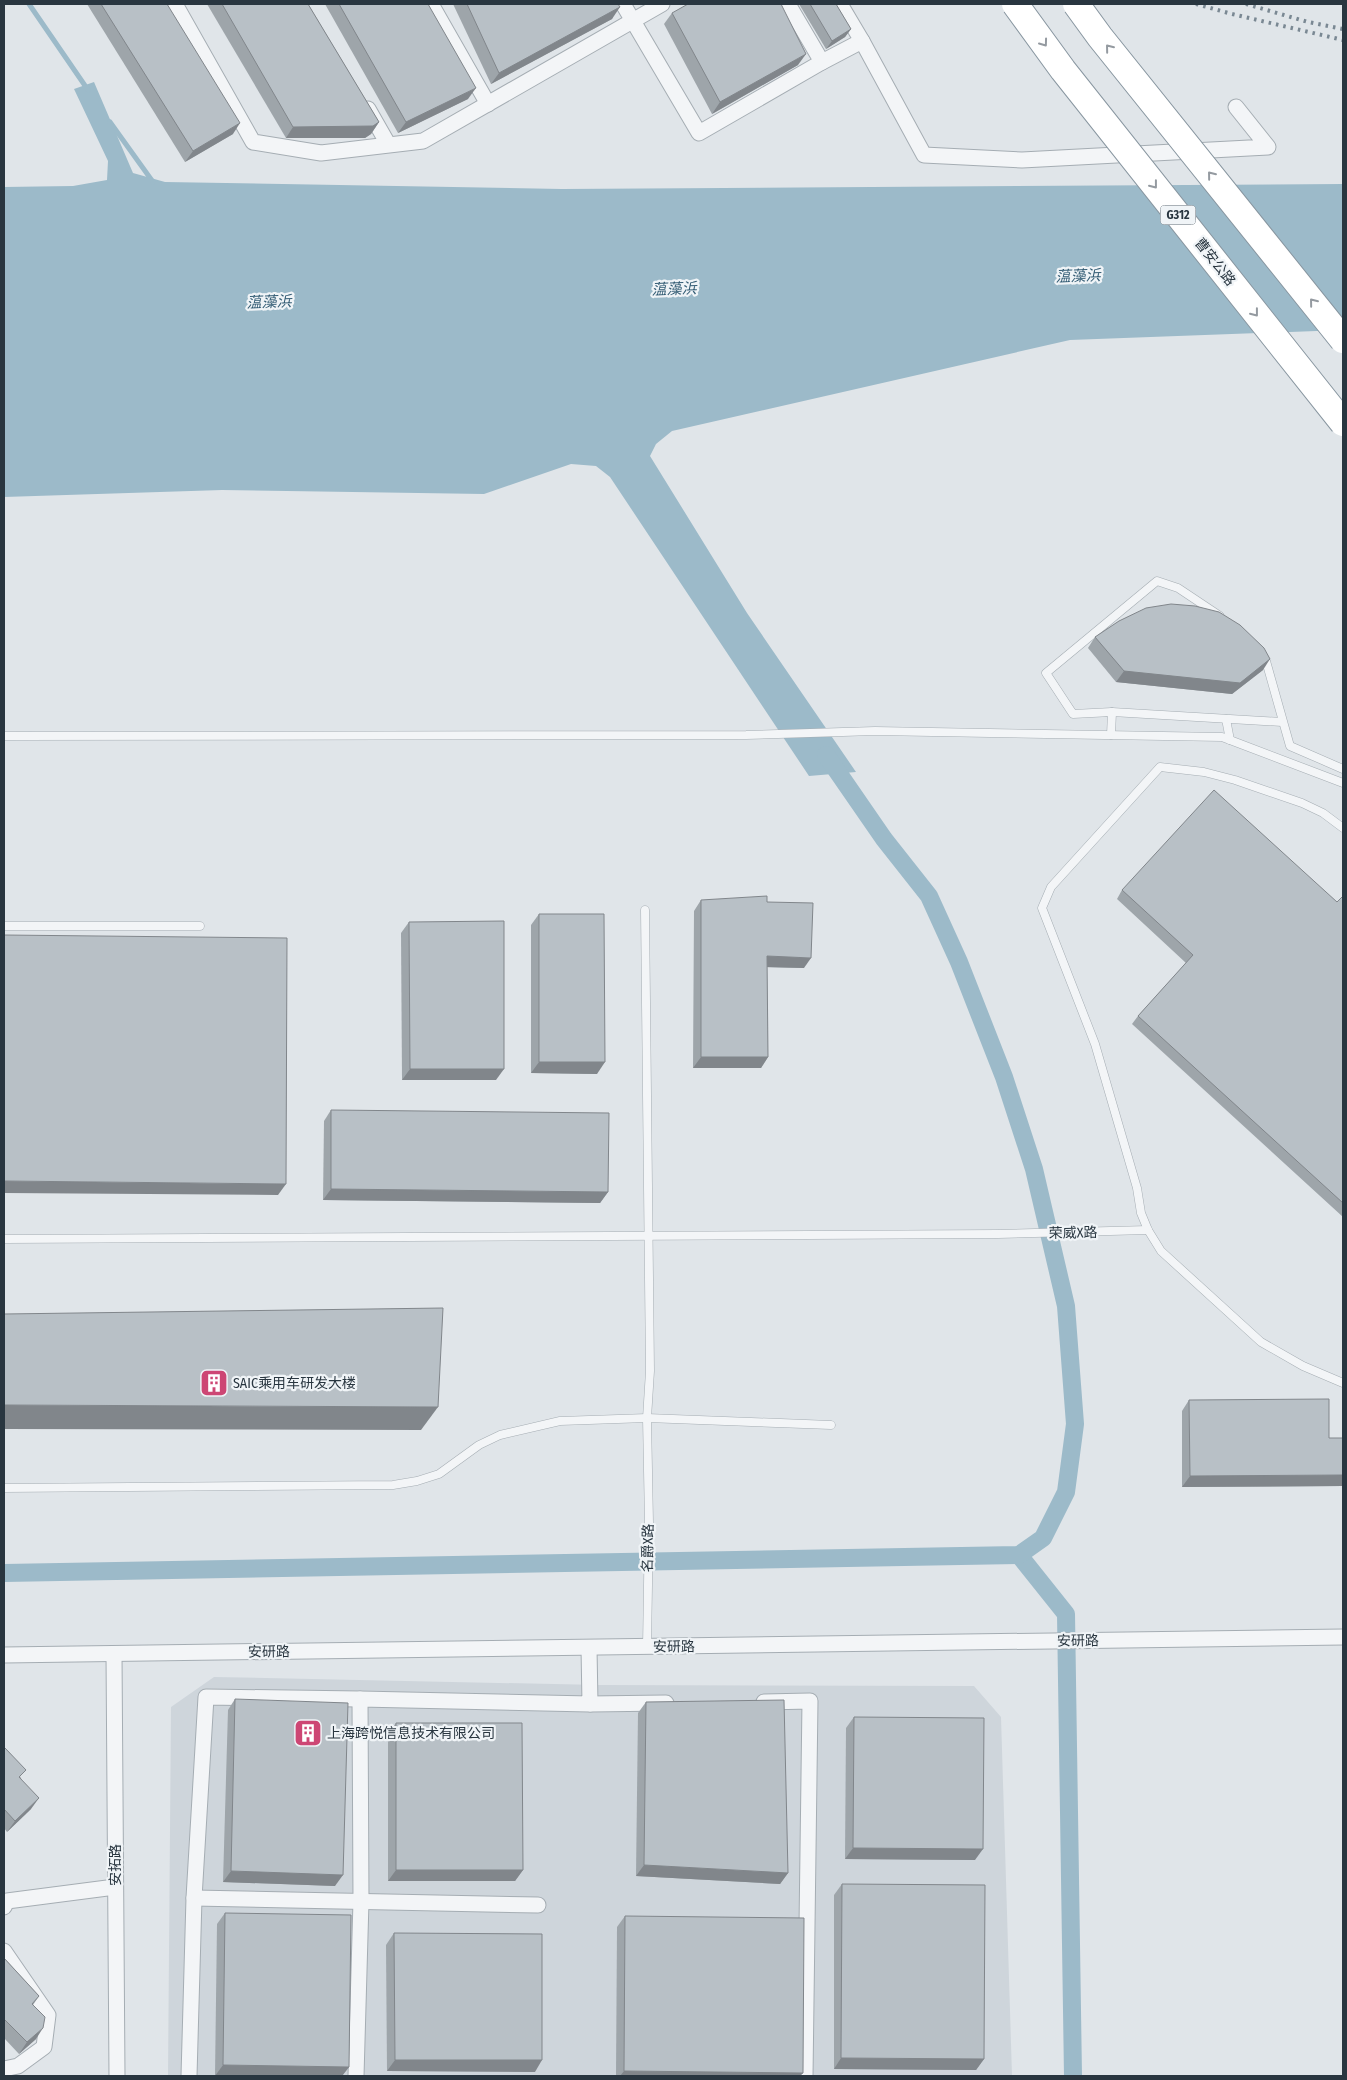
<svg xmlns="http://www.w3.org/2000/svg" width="1347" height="2080" font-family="'Fira Sans Condensed','Noto Sans SC',sans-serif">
	<rect width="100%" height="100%" fill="#e0e5e9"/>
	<path fill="#ced5db" d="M 214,1677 L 600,1685 L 974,1686 L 1001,1717 L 1012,2076 L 168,2076 L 171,1707 Z"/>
	<path fill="#9cbac9" d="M 94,82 L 133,173 L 165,182 L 562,189 L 1343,184 L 1343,330 L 1070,340 L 672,431 L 656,444 L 650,456 L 747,613 L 856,772 L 809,776 L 610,477 L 596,466 L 571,464 L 484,494 L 222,490 L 4,497 L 4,187 L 73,186 L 107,180 L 108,161 L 74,89 Z"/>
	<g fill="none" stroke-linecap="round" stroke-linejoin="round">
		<g stroke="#9cbac9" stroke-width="5">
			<path d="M 29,4 L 88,90"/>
			<path d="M 110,122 L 153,182"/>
		</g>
		<g stroke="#9cbac9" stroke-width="18">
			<path d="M 1019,1555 L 1066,1614 L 1073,2076"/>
			<path d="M 4,1573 L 1019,1555 L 1043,1538 L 1066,1492 L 1075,1424 L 1066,1306 L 1034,1169 L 1004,1077 L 959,962 L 929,896 L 884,839 L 826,755"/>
		</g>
		<defs>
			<g id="lane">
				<path d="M 1262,658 L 1266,661 L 1290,746 L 1343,769"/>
				<path d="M 1112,712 L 1282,722"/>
				<path d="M 1226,719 L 1230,740"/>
				<path d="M 1111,735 L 1112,712 L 1073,714 L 1046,673 L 1157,581 L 1178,588 L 1220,616"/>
				<path d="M 4,736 L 746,735 L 875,731 L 1222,737 L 1343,783"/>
				<path d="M 1343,828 L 1323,813 L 1302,803 L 1235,780 L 1204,772 L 1160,767 L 1051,887 L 1042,908 L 1095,1044 L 1137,1188 L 1141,1213 L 1148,1230 L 1161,1251 L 1261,1342 L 1303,1366 L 1343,1383"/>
				<path d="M 645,910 L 650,1371 L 647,1418 L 649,1523 L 647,1647"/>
				<path d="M 4,926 L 200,926"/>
				<path d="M 4,1239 L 998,1234 L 1148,1230"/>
				<path d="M 4,1488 L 393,1485 L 417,1481 L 439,1474 L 479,1445 L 500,1435 L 560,1421 L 647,1418 L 831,1425"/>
			</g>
			<g id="street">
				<path d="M 175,4 L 253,142 L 321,153 L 423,141 L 662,4"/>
				<path d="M 431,4 L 488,104"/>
				<path d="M 623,4 L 699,133 L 822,62 L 788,4"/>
				<path d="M 862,41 L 924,155 L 1022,160 L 1268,147 L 1236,107"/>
				<path d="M 822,62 L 862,41 L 840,4"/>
				<path d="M 368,109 L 388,144"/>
				<path d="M 114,1654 L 117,2076"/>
				<path d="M 4,1655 L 1343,1637"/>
				<path d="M 764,1702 L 810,1701 L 805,2076"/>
				<path d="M 590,1704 L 666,1703"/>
				<path d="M 194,1898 L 538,1905"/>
				<path d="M 4,1907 L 7,1901 L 115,1887"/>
				<path d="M 4,1951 L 48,2015 L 44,2047 L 18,2066 L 4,2069"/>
				<path d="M 189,2076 L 194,1898 L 206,1697 L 360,1699"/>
				<path d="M 356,2076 L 361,1901 L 360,1699 L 590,1704 L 589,1648"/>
			</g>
		</defs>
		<use href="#lane" stroke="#a5adb3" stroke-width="9"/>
		<use href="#street" stroke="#a5adb3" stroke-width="17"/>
		<use href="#lane" stroke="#f3f5f7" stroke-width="8"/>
		<use href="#street" stroke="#f3f5f7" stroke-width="15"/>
		<g stroke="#7a8893" stroke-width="4" stroke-dasharray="2.5 5" stroke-linecap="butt">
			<path d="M 1196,4 L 1232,14 L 1343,40"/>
			<path d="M 1246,4 L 1308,22 L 1343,29"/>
		</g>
		<defs>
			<g id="highway-bridge">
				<path d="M 1015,4 L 1063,70 L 1343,423"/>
				<path d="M 1076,4 L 1100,37 L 1343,340"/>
			</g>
		</defs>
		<use href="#highway-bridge" stroke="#8896a0" stroke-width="28" stroke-linecap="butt"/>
		<use href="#highway-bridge" stroke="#fff" stroke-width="26"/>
	</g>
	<g fill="#9ea5aa">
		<path d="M 87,4 L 167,4 L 233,134 L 185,162 Z"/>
		<path d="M 207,4 L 308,4 L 379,122 L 371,134 L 365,138 L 286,138 Z"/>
		<path d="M 325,4 L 428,4 L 468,99 L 398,133 Z"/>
		<path d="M 453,4 L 618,4 L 612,19 L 491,84 Z"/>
		<path d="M 799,4 L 836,4 L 851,29 L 845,37 L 826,49 Z"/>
		<path d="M 672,13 L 798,65 L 712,114 L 664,24 Z"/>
		<path d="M 1095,637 L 1263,670 L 1232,694 L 1116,682 L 1088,648 Z"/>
		<path d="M 1122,890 L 1337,902 L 1343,896 L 1343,1217 L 1132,1024 L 1138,1016 L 1186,963 L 1117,899 Z"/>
		<path d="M 701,900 L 767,902 L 804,968 L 767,967 L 768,1057 L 761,1068 L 693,1068 L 694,911 Z"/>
		<path d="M 539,914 L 597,1074 L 531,1073 L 531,925 Z"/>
		<path d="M 409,922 L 496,1080 L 402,1080 L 401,933 Z"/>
		<path d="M 331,1110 L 608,1192 L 600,1203 L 323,1200 L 324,1121 Z"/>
		<path d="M 1189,1400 L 1329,1438 L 1343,1438 L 1343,1486 L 1182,1487 L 1182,1411 Z"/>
		<path d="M 235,1699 L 335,1886 L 223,1882 L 228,1710 Z"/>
		<path d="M 646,1702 L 788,1873 L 780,1884 L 636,1876 L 638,1713 Z"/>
		<path d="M 854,1717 L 975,1860 L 845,1859 L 846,1728 Z"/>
		<path d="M 396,1723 L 523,1870 L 515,1881 L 388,1881 L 388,1734 Z"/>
		<path d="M 4,1749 L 21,1778 L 31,1809 L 7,1832 L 4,1828 Z"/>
		<path d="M 842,1884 L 984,2059 L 976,2070 L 834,2069 L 834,1895 Z"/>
		<path d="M 225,1913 L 349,2067 L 342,2076 L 215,2076 L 217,1924 Z"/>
		<path d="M 625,1916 L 803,2073 L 800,2076 L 616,2076 L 617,1927 Z"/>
		<path d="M 394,1933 L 535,2072 L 387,2071 L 386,1945 Z"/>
		<path d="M 4,1958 L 39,1996 L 33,2005 L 36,2039 L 19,2054 L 4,2038 Z"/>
	</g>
	<g fill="#81868b">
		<path d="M 620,7 L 612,19 L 491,84 L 499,73 Z"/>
		<path d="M 851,29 L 845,37 L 826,49 L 832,41 Z"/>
		<path d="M 806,54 L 798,65 L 712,114 L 720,102 Z"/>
		<path d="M 476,88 L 468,99 L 398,133 L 406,122 Z"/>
		<path d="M 379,122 L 371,134 L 365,138 L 286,138 L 293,127 Z"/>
		<path d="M 240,123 L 233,134 L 185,162 L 193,151 Z"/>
		<path d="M 1270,659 L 1263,670 L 1232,694 L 1116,682 L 1124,671 Z"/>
		<path d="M 767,956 L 811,958 L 804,968 L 760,967 Z"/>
		<path d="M 701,1057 L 768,1057 L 761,1068 L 693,1068 Z"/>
		<path d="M 539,1062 L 605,1062 L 597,1074 L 531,1073 Z"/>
		<path d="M 410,1069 L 504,1069 L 496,1080 L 402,1080 Z"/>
		<path d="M 4,1181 L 286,1184 L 278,1195 L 4,1193 Z"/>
		<path d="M 331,1189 L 608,1192 L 600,1203 L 323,1200 Z"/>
		<path d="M 4,1405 L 438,1407 L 421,1430 L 4,1429 Z"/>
		<path d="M 1343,1475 L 1343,1486 L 1182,1487 L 1190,1476 Z"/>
		<path d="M 39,1798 L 31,1809 L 7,1832 L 15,1821 Z"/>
		<path d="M 853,1848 L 983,1849 L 975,1860 L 845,1859 Z"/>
		<path d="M 644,1865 L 788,1873 L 780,1884 L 636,1876 Z"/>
		<path d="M 396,1870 L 523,1870 L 515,1881 L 388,1881 Z"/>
		<path d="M 231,1871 L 343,1875 L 335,1886 L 223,1882 Z"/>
		<path d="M 43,2028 L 36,2039 L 19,2054 L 27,2042 Z"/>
		<path d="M 841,2058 L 984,2059 L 976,2070 L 834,2069 Z"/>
		<path d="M 395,2060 L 542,2060 L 535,2072 L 387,2071 Z"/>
		<path d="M 223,2065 L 349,2067 L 342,2076 L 215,2076 Z"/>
		<path d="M 624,2071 L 803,2073 L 800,2076 L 620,2076 Z"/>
	</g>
	<g fill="#b8c0c6" stroke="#81868b">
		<path d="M 101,4 L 167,4 L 240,123 L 193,151 Z"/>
		<path d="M 222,4 L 308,4 L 379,122 L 373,126 L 293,127 Z"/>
		<path d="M 339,4 L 428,4 L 476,88 L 406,122 Z"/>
		<path d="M 467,4 L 618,4 L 620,7 L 499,73 Z"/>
		<path d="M 688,4 L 781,4 L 806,54 L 720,102 L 672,13 Z"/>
		<path d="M 810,4 L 836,4 L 851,29 L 832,41 Z"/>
		<path d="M 1171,604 L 1195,606 L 1219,612 L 1240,625 L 1264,648 L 1270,659 L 1240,683 L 1124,671 L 1095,637 L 1119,621 L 1146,608 Z"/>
		<path d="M 1214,790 L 1337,902 L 1343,896 L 1343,1203 L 1138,1016 L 1193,955 L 1122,890 Z"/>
		<path d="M 767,896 L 767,902 L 813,903 L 811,958 L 767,956 L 768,1057 L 701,1057 L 701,900 Z"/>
		<path d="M 539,914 L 604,914 L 605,1062 L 539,1062 Z"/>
		<path d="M 504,921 L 504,1069 L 410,1069 L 409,922 Z"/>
		<path d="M 4,935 L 287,938 L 286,1184 L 4,1181 Z"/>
		<path d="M 331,1110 L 609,1113 L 608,1192 L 331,1189 Z"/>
		<path d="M 443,1308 L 438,1407 L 4,1405 L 4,1314 Z"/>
		<path d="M 1329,1399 L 1329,1438 L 1343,1438 L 1343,1475 L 1190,1476 L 1189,1400 Z"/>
		<path d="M 235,1699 L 348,1703 L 343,1875 L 231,1871 Z"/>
		<path d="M 784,1700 L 788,1873 L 644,1865 L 646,1702 Z"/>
		<path d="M 854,1717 L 984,1718 L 983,1849 L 853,1848 Z"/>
		<path d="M 396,1723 L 522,1723 L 523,1870 L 396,1870 Z"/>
		<path d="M 5,1748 L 26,1770 L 19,1777 L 39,1798 L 15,1821 L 4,1809 L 4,1749 Z"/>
		<path d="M 842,1884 L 985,1885 L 984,2059 L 841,2058 Z"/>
		<path d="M 225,1913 L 351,1915 L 349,2067 L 223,2065 Z"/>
		<path d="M 625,1916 L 804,1918 L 803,2073 L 624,2071 Z"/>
		<path d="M 394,1933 L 542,1934 L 542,2060 L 395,2060 Z"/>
		<path d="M 4,1958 L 39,1996 L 32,2004 L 45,2017 L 43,2028 L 27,2042 L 4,2019 Z"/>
	</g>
	<defs><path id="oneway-chevron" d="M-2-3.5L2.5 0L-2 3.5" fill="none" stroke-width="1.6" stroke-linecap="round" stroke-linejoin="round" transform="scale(1.25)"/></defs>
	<g stroke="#949aa0">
		<use href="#oneway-chevron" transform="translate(1044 43) rotate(54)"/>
		<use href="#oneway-chevron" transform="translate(1109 48) rotate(-129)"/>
		<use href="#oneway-chevron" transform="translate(1211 175) rotate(-129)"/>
		<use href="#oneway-chevron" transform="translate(1154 185) rotate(52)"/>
		<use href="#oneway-chevron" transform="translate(1313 302) rotate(-129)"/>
		<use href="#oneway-chevron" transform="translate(1255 313) rotate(52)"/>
	</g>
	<defs>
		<symbol id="building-square" viewBox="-11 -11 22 22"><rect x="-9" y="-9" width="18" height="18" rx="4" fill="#cd4674" stroke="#f0f4f7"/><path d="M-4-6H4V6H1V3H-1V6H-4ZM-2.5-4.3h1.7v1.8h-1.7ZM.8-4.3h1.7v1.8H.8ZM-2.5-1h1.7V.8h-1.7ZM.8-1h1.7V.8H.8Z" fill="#fff"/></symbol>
	</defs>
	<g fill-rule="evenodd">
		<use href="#building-square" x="198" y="1367" width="32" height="32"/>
		<use href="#building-square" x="292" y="1717" width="32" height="32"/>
	</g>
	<g text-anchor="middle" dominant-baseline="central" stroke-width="4.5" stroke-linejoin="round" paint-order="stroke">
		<rect fill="#f0f4f7" stroke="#656f77" stroke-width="1" x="1160.5" y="205.5" width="35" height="19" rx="4"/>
		<g font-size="12" font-weight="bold" fill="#293640">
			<text x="1178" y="215">G312</text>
		</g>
		<g font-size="14" fill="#293640" stroke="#f0f4f7">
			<text transform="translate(1215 262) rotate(52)">曹安公路</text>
			<text transform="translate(1073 1233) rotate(-1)">荣威X路</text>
			<text transform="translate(648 1548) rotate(-89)">名爵X路</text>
			<text transform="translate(1078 1641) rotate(-1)">安研路</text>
			<text transform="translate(674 1647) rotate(-1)">安研路</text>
			<text transform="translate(269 1652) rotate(-1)">安研路</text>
			<text transform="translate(115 1865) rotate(-90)">安拓路</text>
		</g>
		<g font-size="14" fill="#293640" stroke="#f0f4f7" text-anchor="start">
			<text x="233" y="1383">SAIC乘用车研发大楼</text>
			<text x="327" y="1733">上海跨悦信息技术有限公司</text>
		</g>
		<g font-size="15" font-style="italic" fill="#335c74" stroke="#f0f4f7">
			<text transform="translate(1078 276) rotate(-2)">蕰藻浜</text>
			<text transform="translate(674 289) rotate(-2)">蕰藻浜</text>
			<text transform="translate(269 302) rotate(-2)">蕰藻浜</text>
		</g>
	</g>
	<rect width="1347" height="2080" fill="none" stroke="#293640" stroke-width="10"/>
</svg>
